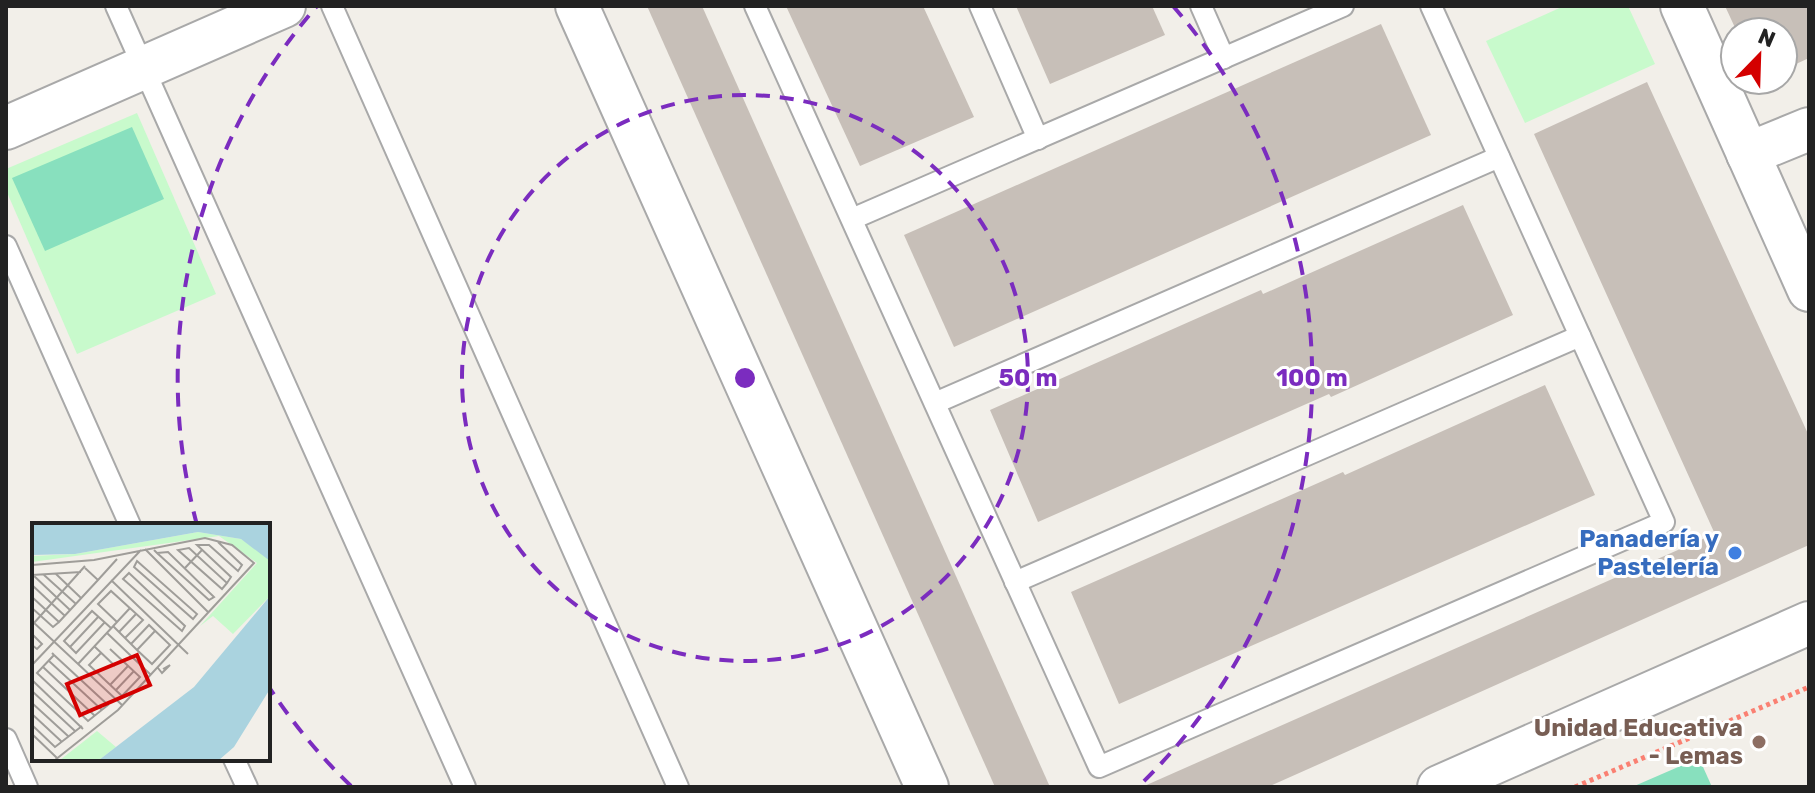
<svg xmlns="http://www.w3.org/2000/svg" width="1815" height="793" font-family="Rubik,sans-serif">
	<rect width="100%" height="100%" fill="#f2efe9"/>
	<g fill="#c8facc">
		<path d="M 1564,6 L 1628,6 L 1655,64 L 1525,123 L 1486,41 Z"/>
		<path d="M 137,113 L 216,294 L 77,354 L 6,190 L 6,169 Z"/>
	</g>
	<g fill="#88e0be">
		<path d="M 132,127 L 164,199 L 45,251 L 12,178 Z"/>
		<path d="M 1699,758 L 1712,787 L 1632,787 Z"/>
	</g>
	<g fill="#c7bfb8">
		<path d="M 647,6 L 702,6 L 1050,787 L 995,787 Z"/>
		<path d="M 786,6 L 923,6 L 974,117 L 860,166 Z"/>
		<path d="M 1016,6 L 1152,6 L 1165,35 L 1050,84 Z"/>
		<path d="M 1725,6 L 1809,6 L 1809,58 L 1783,70 L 1783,32 L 1737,32 Z"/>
		<path d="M 1381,24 L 1431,135 L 954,347 L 904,235 Z"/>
		<path d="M 1647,82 L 1809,436 L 1809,545 L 1268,787 L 1142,787 L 1705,538 L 1704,536 L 1714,532 L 1534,134 Z"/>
		<path d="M 1463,205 L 1513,315 L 1331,397 L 1329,394 L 1038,522 L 990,410 L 1261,290 L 1263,294 Z"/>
		<path d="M 1545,385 L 1595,495 L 1119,704 L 1071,592 L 1343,472 L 1345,475 Z"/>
	</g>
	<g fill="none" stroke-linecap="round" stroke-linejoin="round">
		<defs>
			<g id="service">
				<path d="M 116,6 L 465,787"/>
				<path d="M 332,6 L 678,787"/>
				<path d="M 755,6 L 1099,767 L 1664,522 L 1431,6"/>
				<path d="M 980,6 L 1038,139"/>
				<path d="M 1201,6 L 1224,58"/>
				<path d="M 852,219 L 1343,6"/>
				<path d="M 6,246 L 130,525"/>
				<path d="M 935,403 L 1499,157"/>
				<path d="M 1015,582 L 1580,336"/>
				<path d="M 6,739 L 27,787"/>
				<path d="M 234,759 L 247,787"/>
			</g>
			<g id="minor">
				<path d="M 577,6 L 927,787"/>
				<path d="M 1682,6 L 1809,290"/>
				<path d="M 6,128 L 284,6"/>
				<path d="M 1748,154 L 1809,129"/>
				<path d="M 1439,787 L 1809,623"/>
			</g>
		</defs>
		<use href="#service" stroke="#a9a9a9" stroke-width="24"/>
		<use href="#minor" stroke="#a9a9a9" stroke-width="46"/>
		<path stroke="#fa8072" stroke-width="5" stroke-dasharray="4 4" stroke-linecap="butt" d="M 1575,787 L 1809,687"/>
		<use href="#service" stroke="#fff" stroke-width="20"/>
		<use href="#minor" stroke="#fff" stroke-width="42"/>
	</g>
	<g fill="none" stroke="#7b2cbf" stroke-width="4" stroke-dasharray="14 10">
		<circle cx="745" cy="378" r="283"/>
		<path d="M351 786A567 567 0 0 1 269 687M197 525A567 567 0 0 1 317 6M1173 6A567 567 0 0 1 1139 786"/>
	</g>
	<circle fill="#3f7fe0" stroke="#fff" stroke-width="3" cx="1735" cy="553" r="8"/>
	<circle fill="#8d6e63" stroke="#fff" stroke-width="3" cx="1759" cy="742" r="8"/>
	<g text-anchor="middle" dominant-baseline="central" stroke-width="6" stroke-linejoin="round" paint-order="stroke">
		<g font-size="24" font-weight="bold" fill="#366cbe" stroke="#fff" text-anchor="end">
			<text x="1719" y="539">Panadería y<tspan x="1719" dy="28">Pastelería</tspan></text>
		</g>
		<g font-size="24" font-weight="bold" fill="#785e54" stroke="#fff" text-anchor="end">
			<text x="1743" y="728">Unidad Educativa<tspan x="1743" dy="28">- Lemas</tspan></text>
		</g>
	</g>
	<g transform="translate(32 523)">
		<rect width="238" height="238" fill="#f2efe9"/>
		<path d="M 166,9 L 209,16 L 238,34 L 238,73 L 201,111 L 181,93 L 168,103 L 225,40 L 187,13 L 0,39 L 0,33 L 43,31 ZM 65,208 L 84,224 L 67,237 L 28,237 Z" fill="#c8facc"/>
		<path d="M 0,1 L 238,1 L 238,38 L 209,16 L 166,9 L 43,31 L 0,32 ZM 238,73 L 238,166 L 202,224 L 187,237 L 67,237 L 162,164 Z" fill="#aad3df"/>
		<path fill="none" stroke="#9f9d99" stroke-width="2" d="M 186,19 L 210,42 L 206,48 L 177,22 L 165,22 L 199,54 L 195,60M 157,25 L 195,60 L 190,66 L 146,27 ZM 113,26 L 177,90M 122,27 L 125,30 L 177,77 L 182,74 L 136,29 L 125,30M 105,38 L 165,91 L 161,96 L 102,44 ZM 0,42 L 62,37 L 173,15 L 200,22 L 222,40 L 86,187 L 23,237M 152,46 L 170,27M 97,50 L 153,103 L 150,108 L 91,56 ZM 24,51 L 49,75M 0,52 L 49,49M 1,52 L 38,87M 12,52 L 44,81M 66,57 L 85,36M 79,57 L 156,131M 0,62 L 33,93M 0,74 L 27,99 L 66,57 L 53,45M 0,85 L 21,104 L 27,99M 0,98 L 90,182M 73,99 L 44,130 L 32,118 L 60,88 L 79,105M 85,99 L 66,81 L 79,68 L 111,97 L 93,115M 2,100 L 53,43M 81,103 L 105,127 L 120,141 L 138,122 L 117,102 L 99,121M 87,109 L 104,91M 75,110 L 119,152M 0,111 L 10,121 L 5,126 L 0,122M 62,123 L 83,143M 38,124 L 67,93M 105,127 L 123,108M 20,130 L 22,132 L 76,182 L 56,198 L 5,150 L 22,132M 69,130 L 57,142 L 90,173 L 108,154 L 78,126M 17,138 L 70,187M 46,141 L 98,85M 0,142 L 109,27M 11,144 L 63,193M 126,145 L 130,150 L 138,142 L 131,146M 0,157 L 51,206M 78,162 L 96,143M 84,167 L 102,148M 0,168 L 43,208M 0,180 L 36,213M 0,191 L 30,219M 0,202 L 23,224 L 50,203M 0,211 L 25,235"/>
		<path fill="#d40000" fill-opacity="0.15" stroke="#d40000" stroke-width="4" d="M 105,132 L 118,162 L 48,192 L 35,161 Z"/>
		<rect width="238" height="238" fill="none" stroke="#222" stroke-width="4"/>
	</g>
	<circle cx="745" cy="378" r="12" fill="#7b2cbf" stroke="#fff" stroke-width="4"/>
	<g font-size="24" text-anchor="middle" font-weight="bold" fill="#7b2cbf" stroke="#fff" stroke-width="6" stroke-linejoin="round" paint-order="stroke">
		<text x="1028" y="386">50 m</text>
		<text x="1312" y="386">100 m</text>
	</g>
	<rect width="1815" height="793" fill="none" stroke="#222222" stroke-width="16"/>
	<g transform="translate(1759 56) rotate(23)"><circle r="38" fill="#ffffff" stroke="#a7a7a7" stroke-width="2"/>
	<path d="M0-6L14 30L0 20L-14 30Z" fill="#d40000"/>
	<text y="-12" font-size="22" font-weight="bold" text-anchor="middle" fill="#222222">N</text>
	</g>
</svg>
